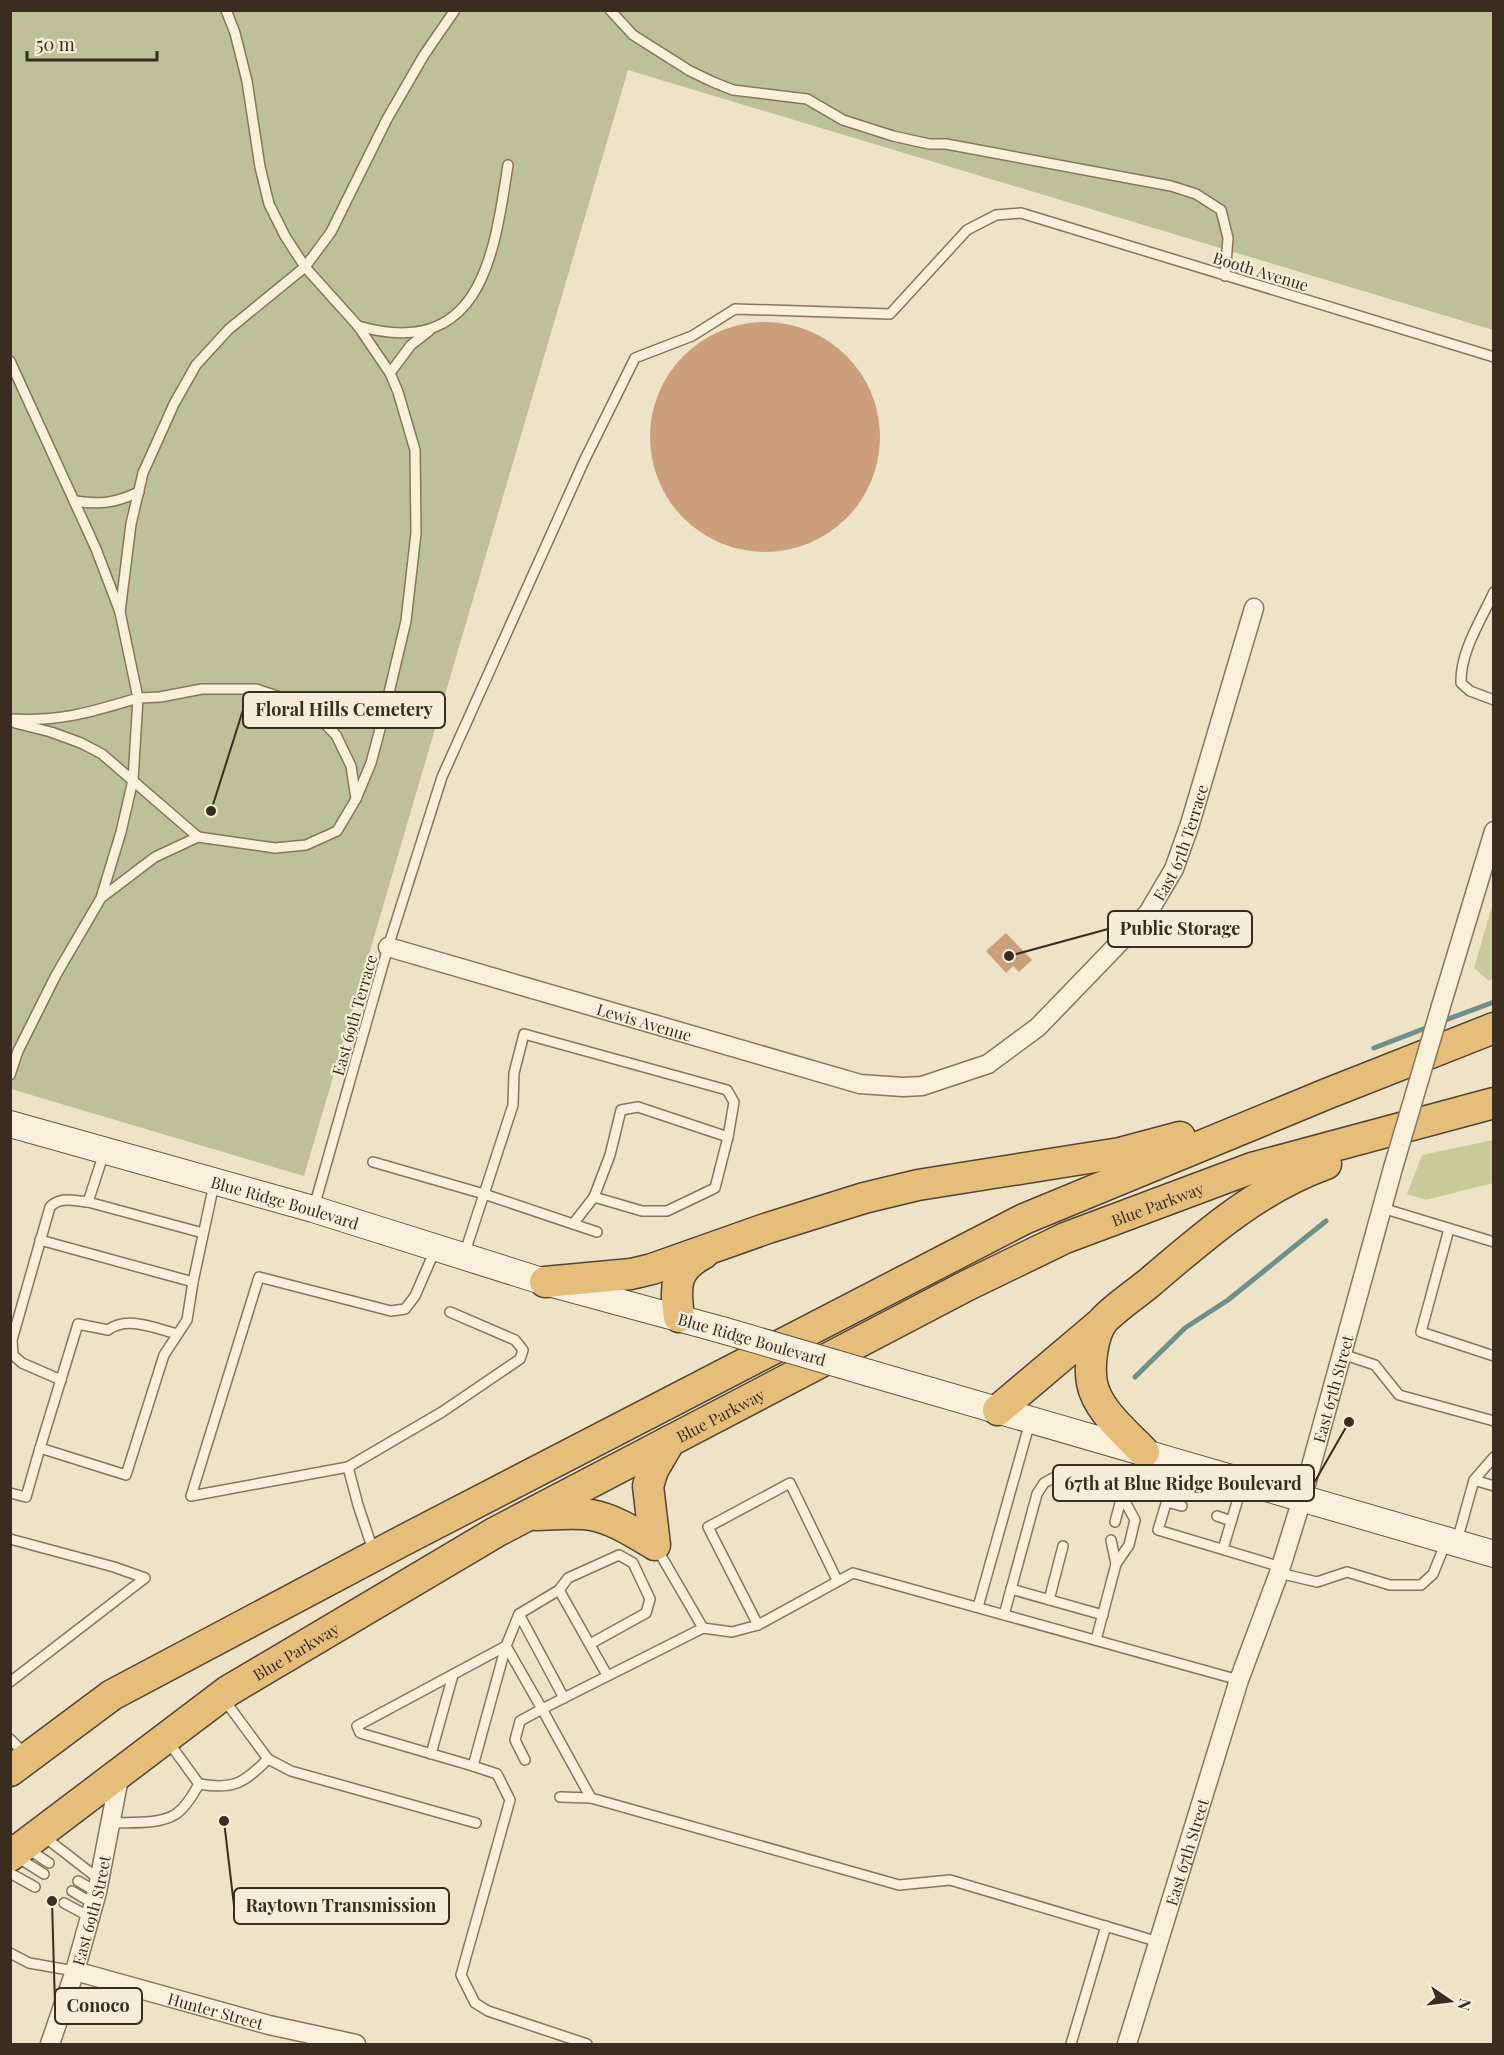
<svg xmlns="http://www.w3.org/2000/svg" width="1504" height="2055" font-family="'Playfair Display',serif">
	<rect width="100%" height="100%" fill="#eee3c6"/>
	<g fill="#c5cc9a">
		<path d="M 1493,903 L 1493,978 L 1489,981 L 1474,968 Z"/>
		<path d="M 1493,1140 L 1493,1183 L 1426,1200 L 1407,1194 L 1422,1155 Z"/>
	</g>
	<path fill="#bcc199" d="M 10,11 L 1493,11 L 1493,330 L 628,70 L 304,1176 L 11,1089 Z"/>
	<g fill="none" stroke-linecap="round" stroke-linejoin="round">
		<g stroke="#6e9088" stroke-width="5">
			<path d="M 1440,1022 L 1494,1002"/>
			<path d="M 1374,1048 L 1431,1026"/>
			<path d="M 1135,1377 L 1185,1328 L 1228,1300 L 1326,1221"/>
		</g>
	</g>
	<g fill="#cb9f7d">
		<circle cx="765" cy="437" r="115"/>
		<path d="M 1006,933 L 1032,960 L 1019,972 L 1013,966 L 1006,973 L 986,951 Z"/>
	</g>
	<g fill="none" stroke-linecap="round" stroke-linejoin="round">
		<defs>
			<g id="service">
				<path d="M 226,10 L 235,33 L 247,81 L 260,167 L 269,204 L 285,236 L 305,267 L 358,326 L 390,373 L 398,392 L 415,450 L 416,533 L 406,621 L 383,718"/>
				<path d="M 610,10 L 633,35 L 690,71 L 713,82 L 733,90 L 807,99 L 843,120 L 893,136 L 929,144 L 946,144 L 1171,186 L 1196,194 L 1221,210 L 1228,238 L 1225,276"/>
				<path d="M 358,326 C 481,361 494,256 508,165"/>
				<path d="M 10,361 L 96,549 L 120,612 L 138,698 C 91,712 60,722 10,719"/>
				<path d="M 390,373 L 411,345 L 429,331"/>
				<path d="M 75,501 C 100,505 115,503 139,492"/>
				<path d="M 1494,592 C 1481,620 1460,652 1461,683 L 1470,691 L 1494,700"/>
				<path d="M 120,612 L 131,524 L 143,473 L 174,404 L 196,365 L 229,329 L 305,267 L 331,232 L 387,119 L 424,55 L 455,10"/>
				<path d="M 307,706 L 336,735 L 351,766 L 356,799"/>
				<path d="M 15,723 L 51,732 L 81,743 L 102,754 L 198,837"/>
				<path d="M 10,1075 L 18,1051 L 56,975 L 101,898 L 121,832 L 133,780 L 138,698 L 160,697 L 202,689 L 256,689 L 307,706 L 341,714 L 383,718 L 371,763 L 356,799 L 337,831 L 306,845 L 275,848 L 198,837 L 155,857 L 101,898"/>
				<path d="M 104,1153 L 88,1202 L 203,1233"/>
				<path d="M 373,1162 L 484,1194 L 513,1105 L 514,1073 L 524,1034 L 727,1090 L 734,1102 L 728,1137 L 715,1188 L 667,1211 L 642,1211 L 594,1197 L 573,1224 L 484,1194 L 464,1255"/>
				<path d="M 594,1197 L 610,1155 L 621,1110 L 638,1107 L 728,1137"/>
				<path d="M 314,1207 L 388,947 L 442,777 L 584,461 L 635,358 L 692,336 L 735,309 L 890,314 L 967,230 L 996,215 L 1021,213 L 1494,357"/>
				<path d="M 1382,1208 L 1494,1242"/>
				<path d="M 573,1224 L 597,1232"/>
				<path d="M 1449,1229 L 1421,1332 L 1494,1356"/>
				<path d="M 40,1240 L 193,1282"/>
				<path d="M 178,1334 C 156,1329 128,1315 108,1330 L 78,1324 L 40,1448 L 126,1475 L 164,1355 L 187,1320 L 193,1282 L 214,1184"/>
				<path d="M 1342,1354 L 1375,1365 L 1399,1395 L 1494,1421"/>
				<path d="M 61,1380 L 22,1363 L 13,1355 L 12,1340 L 50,1207 C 60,1196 74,1201 88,1202"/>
				<path d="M 1178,1464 L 1158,1530 L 1281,1567"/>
				<path d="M 348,1467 L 442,1412 L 520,1359 L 523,1350 L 515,1340 L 450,1312"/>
				<path d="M 1474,1480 L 1494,1486"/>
				<path d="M 10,1493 L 26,1497 L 40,1448"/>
				<path d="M 1167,1502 L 1182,1506"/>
				<path d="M 1217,1516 L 1231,1521"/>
				<path d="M 10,1539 L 114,1567 L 145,1578 L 10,1682"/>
				<path d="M 1457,1541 L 1474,1480 L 1494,1457"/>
				<path d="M 1223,1549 L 1243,1482"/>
				<path d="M 374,1553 L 358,1505 L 348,1467 L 191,1496 L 259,1277 L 391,1311 L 405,1309 L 415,1296 L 435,1250"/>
				<path d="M 1116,1564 L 1129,1545 L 1135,1520 L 1122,1496"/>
				<path d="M 1279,1573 L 1317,1582 L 1347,1572 L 1390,1585 L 1421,1585 L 1433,1574 L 1446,1542"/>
				<path d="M 1011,1589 L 1103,1615"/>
				<path d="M 559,1590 L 568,1578 L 619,1555 L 633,1563 L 650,1599 L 646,1613 L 590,1644"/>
				<path d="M 1049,1600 L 1063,1546"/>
				<path d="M 978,1607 L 1030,1422"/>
				<path d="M 519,1614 L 564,1698"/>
				<path d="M 1004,1615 L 1037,1494 L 1044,1483 L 1055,1477 L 1122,1496 L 1115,1522"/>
				<path d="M 758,1625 L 708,1527 L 790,1483 L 837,1580"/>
				<path d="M 703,1628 L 732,1632 L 758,1625 L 853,1573 L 1239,1680"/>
				<path d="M 1096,1640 L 1116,1564 L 1111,1540"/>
				<path d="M 506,1646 L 473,1766 L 497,1774 L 510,1800 L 461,1975 L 475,2003 L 488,2011 L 587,2044"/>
				<path d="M 607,1675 L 559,1590 L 519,1614 L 506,1646 L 542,1709 L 703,1628 L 656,1547"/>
				<path d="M 223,1698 L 268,1759 L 291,1771 L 476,1823"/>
				<path d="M 10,1739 L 25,1754"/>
				<path d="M 431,1754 L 453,1675"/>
				<path d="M 525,1760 L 515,1740 L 520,1721 L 542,1709 L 591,1798 L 899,1885 L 950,1880 L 1159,1942"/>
				<path d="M 473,1766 L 360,1733 L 357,1726 L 506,1646"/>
				<path d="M 199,1784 C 234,1790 244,1783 268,1759"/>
				<path d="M 560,1797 L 591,1798"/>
				<path d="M 111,1823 C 130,1822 159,1825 176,1814 C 186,1807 193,1795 199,1784 L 167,1740"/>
				<path d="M 42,1835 L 100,1880"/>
				<path d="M 28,1849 L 49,1863"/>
				<path d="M 17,1857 L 44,1874"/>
				<path d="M 10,1873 L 35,1887"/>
				<path d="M 78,1881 L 97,1892"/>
				<path d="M 72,1891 L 94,1904"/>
				<path d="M 64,1903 L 90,1917"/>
				<path d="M 10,1953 L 29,1963 L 75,1971"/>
				<path d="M 1071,2044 L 1106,1926"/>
			</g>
			<g id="minor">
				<path id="s1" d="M 388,947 L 860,1084 L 903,1087 L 922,1086 L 988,1064 L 1038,1027 L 1148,913 L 1174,869 L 1190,824 L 1254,608"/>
				<path d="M 1441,1006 L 1494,831"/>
				<path id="s2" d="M 75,1971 L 269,2025 L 356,2044"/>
				<path id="s3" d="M 50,2044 L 75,1971 L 97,1892 L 120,1773"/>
				<path id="s4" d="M 1127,2044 L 1239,1680 L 1279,1573 L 1302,1499 L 1393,1168"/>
			</g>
			<g id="secondary">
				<path id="s5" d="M 10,1124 L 313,1209 L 545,1282 L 722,1330"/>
				<path d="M 869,1373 L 1494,1554"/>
			</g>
			<g id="trunk">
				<path d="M 545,1282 L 631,1274 L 652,1269 L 768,1228 L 864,1198 L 918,1185 L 1120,1153 L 1180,1137"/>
				<path d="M 679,1317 C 675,1287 674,1269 703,1254"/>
				<path d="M 998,1410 L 1101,1323"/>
				<path d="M 1144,1452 C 1126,1433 1097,1410 1092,1383 C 1089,1366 1092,1336 1103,1321 C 1112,1310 1137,1293 1149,1283 C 1204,1236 1257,1189 1326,1164"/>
				<path d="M 535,1515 C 553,1515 573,1512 591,1515 C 614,1519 635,1533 655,1545 L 648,1486 L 653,1470 L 670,1441"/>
				<path d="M 10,1771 L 112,1695 L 404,1540 L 1024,1219 L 1329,1093 L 1494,1028"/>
				<path id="s6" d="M 10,1856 L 228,1691 L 496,1532 L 968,1285 L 1065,1238 L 1252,1168 L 1494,1103"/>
			</g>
		</defs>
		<use href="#service" stroke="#89755c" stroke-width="12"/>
		<use href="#minor" stroke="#89755c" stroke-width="21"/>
		<use href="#secondary" stroke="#6b563f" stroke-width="28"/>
		<use href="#trunk" stroke="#574330" stroke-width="33"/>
		<use href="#service" stroke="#f9f0d9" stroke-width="9"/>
		<use href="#minor" stroke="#f9f0d9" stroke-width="18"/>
		<use href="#secondary" stroke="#f9f0d9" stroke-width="26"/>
		<use href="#trunk" stroke="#e6be7c" stroke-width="30"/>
		<defs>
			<path id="minor-bridge" d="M 1393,1168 L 1441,1006"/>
			<path id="secondary-bridge" d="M 722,1330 L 869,1373"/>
		</defs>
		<use href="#minor-bridge" stroke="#89755c" stroke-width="21" stroke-linecap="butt"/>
		<use href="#secondary-bridge" stroke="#6b563f" stroke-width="28" stroke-linecap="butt"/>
		<use href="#minor-bridge" stroke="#f9f0d9" stroke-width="18"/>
		<use href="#secondary-bridge" stroke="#f9f0d9" stroke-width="26"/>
	</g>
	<g text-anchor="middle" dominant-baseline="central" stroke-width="4.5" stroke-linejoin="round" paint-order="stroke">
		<g font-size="16" fill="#3a2d1f" stroke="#f5edd6">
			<text transform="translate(1261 271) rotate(17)">Booth Avenue</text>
			<text stroke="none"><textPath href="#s1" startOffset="922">East 67th Terrace</textPath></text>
			<text transform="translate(354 1015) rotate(-74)">East 69th Terrace</text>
			<text stroke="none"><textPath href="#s1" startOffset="267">Lewis Avenue</textPath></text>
			<text stroke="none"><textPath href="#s5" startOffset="286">Blue Ridge Boulevard</textPath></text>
			<text stroke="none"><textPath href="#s6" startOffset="1324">Blue Parkway</textPath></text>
			<text transform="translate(752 1339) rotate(16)">Blue Ridge Boulevard</text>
			<text stroke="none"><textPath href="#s4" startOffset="687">East 67th Street</textPath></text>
			<text stroke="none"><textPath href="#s6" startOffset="838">Blue Parkway</textPath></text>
			<text stroke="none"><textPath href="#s6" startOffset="352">Blue Parkway</textPath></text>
			<text stroke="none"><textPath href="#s4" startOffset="201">East 67th Street</textPath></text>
			<text stroke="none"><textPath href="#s3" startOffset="140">East 69th Street</textPath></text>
			<text stroke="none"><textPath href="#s2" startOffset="146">Hunter Street</textPath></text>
		</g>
	</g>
	<path fill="none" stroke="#3a2d1f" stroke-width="2" d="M211 811L243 710M1009 956L1108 929M1349 1422L1314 1483M224 1821L234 1906M52 1901L55 2006"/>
	<g fill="#3a2d1f" stroke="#f5edd6" stroke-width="2">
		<circle cx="211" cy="811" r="6"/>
		<circle cx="1009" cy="956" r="6"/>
		<circle cx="1349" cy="1422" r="6"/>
		<circle cx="224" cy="1821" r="6"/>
		<circle cx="52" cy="1901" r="6"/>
	</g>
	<g fill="#f5edd6" stroke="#3a2d1f" stroke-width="2">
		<rect x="243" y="692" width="202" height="36" rx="6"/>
		<rect x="1108" y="911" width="144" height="36" rx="6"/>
		<rect x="1053" y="1465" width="261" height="36" rx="6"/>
		<rect x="234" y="1888" width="215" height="36" rx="6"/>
		<rect x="55" y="1988" width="87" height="36" rx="6"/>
	</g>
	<g font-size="18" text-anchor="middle" font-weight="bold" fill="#3a2d1f">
		<text x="344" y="716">Floral Hills Cemetery</text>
		<text x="1180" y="935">Public Storage</text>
		<text x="1183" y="1490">67th at Blue Ridge Boulevard</text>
		<text x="341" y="1912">Raytown Transmission</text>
		<text x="98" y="2012">Conoco</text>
	</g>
	<rect width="1504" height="2055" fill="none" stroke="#3a2d1f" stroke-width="24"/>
	<g transform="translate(1450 2001) rotate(104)" stroke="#f5edd6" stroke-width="4.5" paint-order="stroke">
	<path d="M0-4.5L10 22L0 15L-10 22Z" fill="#3a2d1f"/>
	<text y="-9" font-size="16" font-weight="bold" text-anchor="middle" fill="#3a2d1f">N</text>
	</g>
	<path d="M27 51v9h130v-9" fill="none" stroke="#3a2d1f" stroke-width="3"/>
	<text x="36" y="51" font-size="18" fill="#3a2d1f" stroke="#f5edd6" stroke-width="4.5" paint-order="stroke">50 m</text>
</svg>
